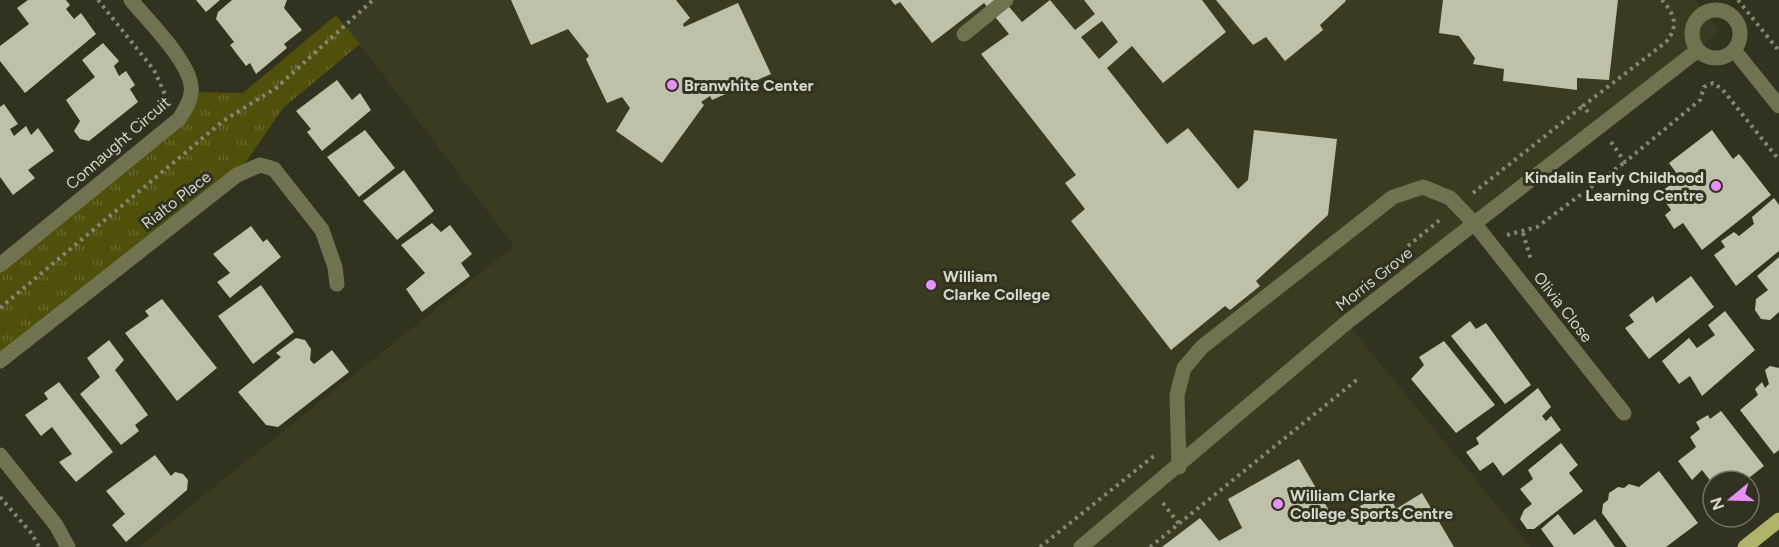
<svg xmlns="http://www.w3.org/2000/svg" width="1779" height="547" font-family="Figtree,sans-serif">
	<defs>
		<pattern id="park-tufts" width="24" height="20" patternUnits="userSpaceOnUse" patternTransform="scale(1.5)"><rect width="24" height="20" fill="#50500b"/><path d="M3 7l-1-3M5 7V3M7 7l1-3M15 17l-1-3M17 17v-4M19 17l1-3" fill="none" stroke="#68682d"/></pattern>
	</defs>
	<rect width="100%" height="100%" fill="#31321f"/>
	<path fill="#3a3b21" d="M 374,0 L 1695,0 L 1720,31 L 1347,323 L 1531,547 L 139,547 L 514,246 L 344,24 Z"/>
	<path fill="url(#park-tufts)" d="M 336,15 L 360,44 L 283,108 L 237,175 L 0,361 L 0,265 L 179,119 L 192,92 L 243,93 Z"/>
	<g fill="#bfc0aa" fill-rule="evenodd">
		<path d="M 28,0 L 66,0 L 70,5 L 66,9 L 74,19 L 81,13 L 96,34 L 25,93 L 0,61 L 0,46 L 29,24 L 17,8 Z"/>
		<path d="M 196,0 L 220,0 L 206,12 Z"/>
		<path d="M 232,0 L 287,0 L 284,8 L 302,30 L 284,44 L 287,48 L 256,74 L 250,63 L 246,66 L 230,45 L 234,42 L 216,19 L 218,12 Z"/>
		<path d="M 511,0 L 676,0 L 690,18 L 683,24 L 684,27 L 738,3 L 771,74 L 712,100 L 710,96 L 701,102 L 704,105 L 662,163 L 616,131 L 630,108 L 622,97 L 607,103 L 586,59 L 589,56 L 568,29 L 531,45 Z"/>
		<path d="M 891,0 L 1003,0 L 1022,22 L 1050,0 L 1075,30 L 1095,14 L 1084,0 L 1202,0 L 1226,32 L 1163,83 L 1132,46 L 1107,68 L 1167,144 L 1188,128 L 1238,189 L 1248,180 L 1254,130 L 1337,139 L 1328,215 L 1256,281 L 1260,286 L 1230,310 L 1225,306 L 1171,350 L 1071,221 L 1085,209 L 1065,183 L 1076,175 L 981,54 L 1009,34 L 984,3 L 932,43 L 900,2 L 895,5 ZM 1102,21 L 1118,42 L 1099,59 L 1081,37 Z"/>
		<path d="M 1216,0 L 1345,0 L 1346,1 L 1320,25 L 1323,30 L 1285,61 L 1266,37 L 1253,45 Z"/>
		<path d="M 1443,0 L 1618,0 L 1609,80 L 1577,78 L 1577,90 L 1503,81 L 1504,69 L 1473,64 L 1475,58 L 1459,36 L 1439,33 Z"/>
		<path d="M 103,43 L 119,61 L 114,66 L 119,76 L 126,71 L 135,85 L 130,89 L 138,102 L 89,141 L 80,139 L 74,131 L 80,121 L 66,100 L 95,77 L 82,60 Z"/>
		<path d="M 337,80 L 352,100 L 360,93 L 371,110 L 322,151 L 307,132 L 311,129 L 296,111 Z"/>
		<path d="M 4,104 L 18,124 L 10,129 L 14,136 L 26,126 L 31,135 L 38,128 L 54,151 L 28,170 L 35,178 L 13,195 L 0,177 L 0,107 Z"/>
		<path d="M 365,130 L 395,168 L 359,197 L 327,157 Z"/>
		<path d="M 1712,130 L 1733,159 L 1739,154 L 1771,195 L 1702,250 L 1683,223 L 1674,229 L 1665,215 L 1671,210 L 1659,193 L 1680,178 L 1669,163 Z"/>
		<path d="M 404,170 L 434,211 L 397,240 L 363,201 Z"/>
		<path d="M 1774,198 L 1779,205 L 1779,251 L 1736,286 L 1714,255 L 1725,247 L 1721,241 L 1734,232 L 1739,236 L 1754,224 L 1752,217 Z"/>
		<path d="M 432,223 L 441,232 L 450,225 L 472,254 L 461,263 L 470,276 L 422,312 L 406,289 L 425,273 L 401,245 Z"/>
		<path d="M 251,226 L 263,242 L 267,239 L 281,257 L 230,298 L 217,282 L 230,273 L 213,254 Z"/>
		<path d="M 1779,257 L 1779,312 L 1770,320 L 1761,319 L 1755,310 L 1756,299 L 1768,290 L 1757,276 Z"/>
		<path d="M 1691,276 L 1714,307 L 1649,359 L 1625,328 L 1634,322 L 1629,315 L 1653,296 L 1656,303 Z"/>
		<path d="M 261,285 L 294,332 L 253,364 L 218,316 Z"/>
		<path d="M 162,299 L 217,368 L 177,401 L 125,333 L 149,316 L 145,311 Z"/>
		<path d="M 1725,311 L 1755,350 L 1702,396 L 1690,376 L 1679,384 L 1662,361 L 1689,338 L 1697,348 L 1715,335 L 1708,325 Z"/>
		<path d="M 1470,321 L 1476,329 L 1486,323 L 1531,385 L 1505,404 L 1451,336 Z"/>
		<path d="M 296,338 L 305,340 L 311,349 L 310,360 L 314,364 L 332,350 L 349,372 L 278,427 L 266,425 L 238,392 L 281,357 L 276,353 Z"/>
		<path d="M 109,340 L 124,360 L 115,370 L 148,415 L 135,425 L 139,431 L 121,445 L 80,394 L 100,377 L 87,358 Z"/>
		<path d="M 1444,341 L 1495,405 L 1456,433 L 1411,379 L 1424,365 L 1419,357 Z"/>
		<path d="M 1770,366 L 1779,368 L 1779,450 L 1774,454 L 1740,410 L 1758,395 L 1755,389 L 1762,382 L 1765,388 L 1769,384 L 1765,370 Z"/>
		<path d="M 59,382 L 113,452 L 76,482 L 59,462 L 72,454 L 52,427 L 41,436 L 25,415 L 48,399 L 44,393 Z"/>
		<path d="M 1538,388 L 1551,407 L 1542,416 L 1546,421 L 1551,416 L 1561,430 L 1503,476 L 1493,462 L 1480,471 L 1466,452 L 1479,444 L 1476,438 Z"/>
		<path d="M 1721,411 L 1764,466 L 1745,481 L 1713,481 L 1713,484 L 1702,470 L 1692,480 L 1678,461 L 1696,447 L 1690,437 L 1700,429 L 1696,422 L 1708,415 L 1710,419 Z"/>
		<path d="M 1561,443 L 1578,465 L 1569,473 L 1583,491 L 1534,529 L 1527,529 L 1520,519 L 1524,510 L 1532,504 L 1520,489 L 1533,479 L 1528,470 Z"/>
		<path d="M 155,455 L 171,476 L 175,472 L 183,474 L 188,480 L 187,490 L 126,542 L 112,525 L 125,514 L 106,491 Z"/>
		<path d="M 1299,459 L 1334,519 L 1388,492 L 1396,509 L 1422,493 L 1454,547 L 1162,547 L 1200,518 L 1219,541 L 1242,528 L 1228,499 Z"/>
		<path d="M 1659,471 L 1698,523 L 1666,547 L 1627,547 L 1602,513 L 1603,504 L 1608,500 L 1609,493 L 1618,487 L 1624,488 L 1629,484 L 1639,487 Z"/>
		<path d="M 1558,514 L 1574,535 L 1595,519 L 1615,547 L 1554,547 L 1541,529 Z"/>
	</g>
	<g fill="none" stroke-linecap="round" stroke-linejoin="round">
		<g stroke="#878778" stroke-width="4" stroke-dasharray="3 4.5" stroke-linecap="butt">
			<path d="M 98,0 L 154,70 L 168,101"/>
			<path d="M 1738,0 L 1779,51"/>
			<path d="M 1588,112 L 1583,106 L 1666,42 C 1679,26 1675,15 1662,0"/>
			<path d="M 1611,142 L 1625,162 L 1700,100 L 1704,87 L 1713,83 L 1722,89 L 1779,160"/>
			<path d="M 1473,193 L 1583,106"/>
			<path d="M 1523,233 L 1531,260"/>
			<path d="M 1507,235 L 1537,227 L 1625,162"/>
			<path d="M 1408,246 L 1442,218"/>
			<path d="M 0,308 L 223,121 L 276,88 L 373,0"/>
			<path d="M 0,497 L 32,534 L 39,547"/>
			<path d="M 1163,503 L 1179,524"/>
			<path d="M 1040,547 L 1155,455"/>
			<path d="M 1150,547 L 1358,379"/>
		</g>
		<g stroke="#71724f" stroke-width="15">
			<circle cx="1716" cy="34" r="24"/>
			<path d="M 964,34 L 1006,0"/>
			<path d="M 1734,50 L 1779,106"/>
			<path d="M 0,265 L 179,119 C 184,111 190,103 191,93 C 196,67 147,20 131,0"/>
			<path d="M 0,361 L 237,175 L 260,165 L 274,169 L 322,230 L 335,267 L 337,284"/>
			<path d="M 0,455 L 56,525 L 68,547"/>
			<path d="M 1179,467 L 1177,395 L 1184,368 L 1202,347 L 1393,197 L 1423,187 L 1450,198 L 1474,223 L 1624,413"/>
			<path d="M 1081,547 L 1346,323 L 1698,50"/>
		</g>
		<path stroke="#b1b369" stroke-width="15" d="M 1745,547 L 1779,520"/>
	</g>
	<g fill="#e88eff" stroke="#31321f" stroke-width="2">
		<circle cx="672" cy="85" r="6"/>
		<circle cx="1716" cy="186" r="6"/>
		<circle cx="931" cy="285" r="6"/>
		<circle cx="1278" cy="504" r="6"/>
	</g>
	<g text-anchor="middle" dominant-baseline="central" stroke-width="6" stroke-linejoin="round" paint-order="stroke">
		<g font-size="16" font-weight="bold" fill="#d6d6cb" stroke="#31321f" text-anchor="start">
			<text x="684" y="85">Branwhite Center</text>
			<text x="1704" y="177" text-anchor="end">Kindalin Early Childhood<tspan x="1704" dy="18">Learning Centre</tspan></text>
			<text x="943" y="276">William<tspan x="943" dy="18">Clarke College</tspan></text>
			<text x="1290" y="495">William Clarke<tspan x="1290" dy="18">College Sports Centre</tspan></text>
		</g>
		<g font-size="16" fill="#d6d6cb" stroke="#31321f">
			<text transform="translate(118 143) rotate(-41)">Connaught Circuit</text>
			<text transform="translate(176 200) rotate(-38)">Rialto Place</text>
			<text transform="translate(1374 279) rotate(-38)">Morris Grove</text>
			<text transform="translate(1563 307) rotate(52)">Olivia Close</text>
		</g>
	</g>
	<g transform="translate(1731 499) rotate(251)"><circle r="28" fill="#31321f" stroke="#737464" stroke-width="1.5"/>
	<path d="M0-4.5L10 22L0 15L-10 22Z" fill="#e88eff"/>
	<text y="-9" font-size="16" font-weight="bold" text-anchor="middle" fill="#d6d6cb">N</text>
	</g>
</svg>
